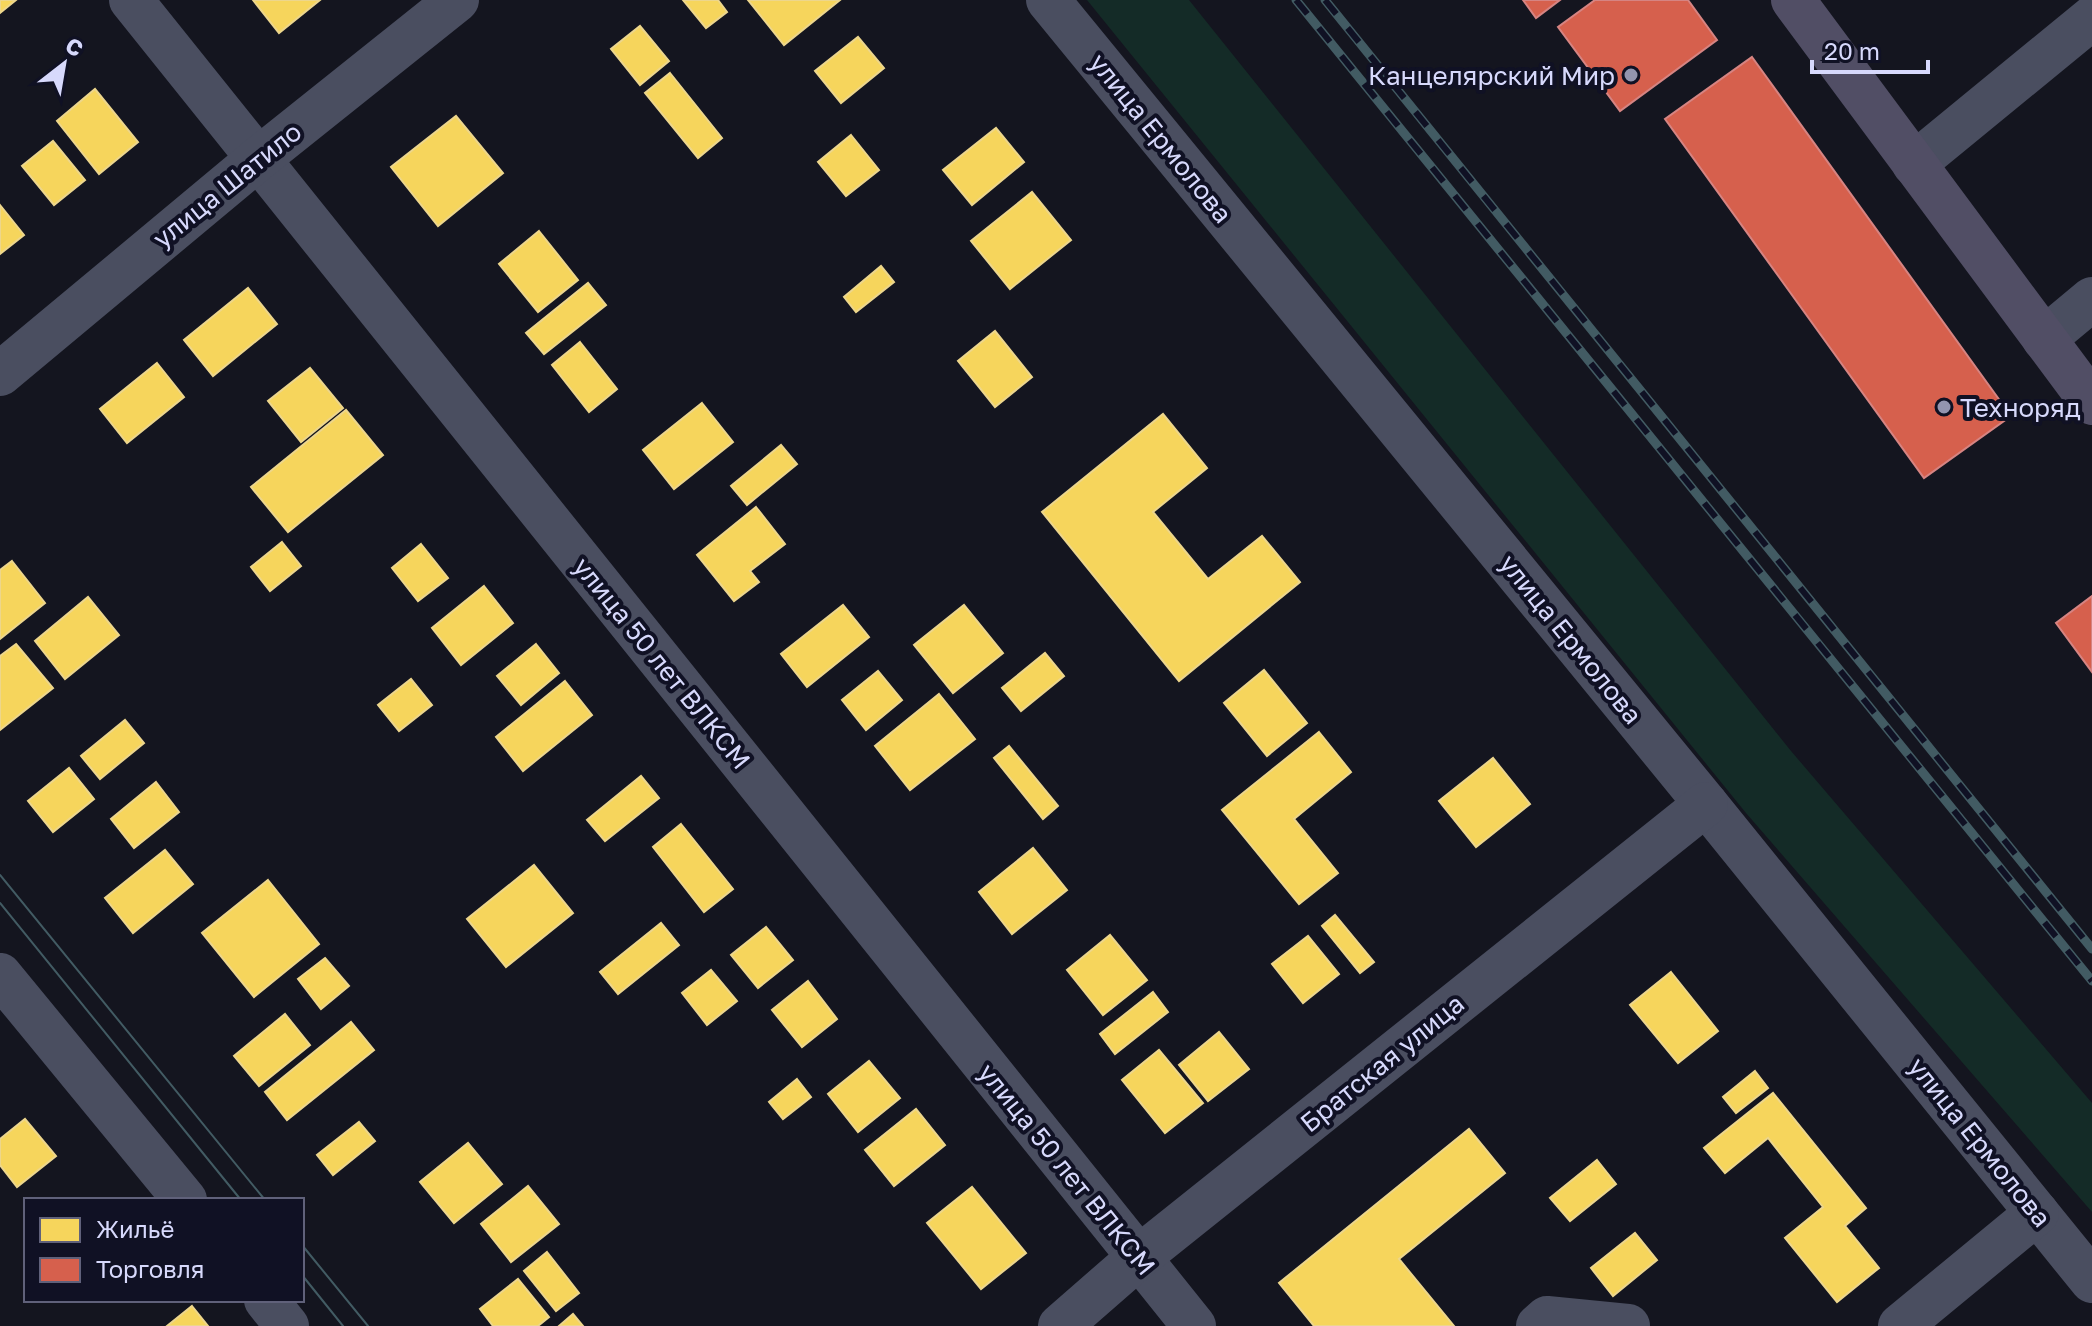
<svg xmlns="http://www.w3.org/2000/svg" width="2092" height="1326" font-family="'Golos Text',sans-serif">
	<rect width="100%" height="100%" fill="#14151f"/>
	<path fill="#142b27" d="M 1087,0 L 1189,0 L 1791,751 L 2092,1103 L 2092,1212 L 1746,813 Z"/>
	<g fill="#f6d55c" stroke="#edd68c" stroke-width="2">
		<path d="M 0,0 L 16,0 L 0,13 Z"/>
		<path d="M 253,0 L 320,0 L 279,33 Z"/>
		<path d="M 683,0 L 718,0 L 727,12 L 706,28 Z"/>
		<path d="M 748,0 L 840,0 L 784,45 Z"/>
		<path d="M 640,26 L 669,61 L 640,85 L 611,49 Z"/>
		<path d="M 858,37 L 884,68 L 841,103 L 815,71 Z"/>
		<path d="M 670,73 L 722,138 L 698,158 L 645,93 Z"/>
		<path d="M 95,89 L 138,142 L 99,174 L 57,121 Z"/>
		<path d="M 456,116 L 503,173 L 438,226 L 391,167 Z"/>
		<path d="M 996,128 L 1024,162 L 972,205 L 943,170 Z"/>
		<path d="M 851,135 L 879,170 L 846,196 L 818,162 Z"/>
		<path d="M 53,141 L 85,180 L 54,205 L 22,166 Z"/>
		<path d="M 1032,192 L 1071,240 L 1010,289 L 971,241 Z"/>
		<path d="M 0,205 L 24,235 L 0,254 Z"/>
		<path d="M 539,231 L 578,280 L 538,312 L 499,264 Z"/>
		<path d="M 881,266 L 894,282 L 856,312 L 844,297 Z"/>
		<path d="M 588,283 L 606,305 L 544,354 L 526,333 Z"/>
		<path d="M 248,288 L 277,324 L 213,376 L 184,340 Z"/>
		<path d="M 995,331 L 1032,377 L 995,407 L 958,361 Z"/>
		<path d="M 580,342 L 617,389 L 589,412 L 552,365 Z"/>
		<path d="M 157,363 L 184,397 L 127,443 L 100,409 Z"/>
		<path d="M 310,368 L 343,408 L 301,442 L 268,401 Z"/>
		<path d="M 702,403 L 733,442 L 674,489 L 643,450 Z"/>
		<path d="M 346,410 L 383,455 L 288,532 L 251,487 Z"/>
		<path d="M 1163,414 L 1207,468 L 1153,512 L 1208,579 L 1262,536 L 1300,582 L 1179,681 L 1042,512 Z"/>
		<path d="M 781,445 L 797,464 L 747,505 L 731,486 Z"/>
		<path d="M 756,507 L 785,544 L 750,571 L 759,582 L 734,601 L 697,555 Z"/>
		<path d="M 282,542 L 301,566 L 270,591 L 251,567 Z"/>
		<path d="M 421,544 L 448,578 L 418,601 L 392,568 Z"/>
		<path d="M 12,561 L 45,603 L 0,639 L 0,570 Z"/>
		<path d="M 484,586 L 513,623 L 461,665 L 432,628 Z"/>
		<path d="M 88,597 L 119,635 L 65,679 L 35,641 Z"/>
		<path d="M 843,605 L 869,637 L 807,687 L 781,654 Z"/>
		<path d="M 964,605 L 1003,653 L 953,693 L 914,645 Z"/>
		<path d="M 16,644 L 53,688 L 0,730 L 0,656 Z"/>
		<path d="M 536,644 L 559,673 L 521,705 L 497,676 Z"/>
		<path d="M 1045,653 L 1064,676 L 1021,711 L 1002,688 Z"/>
		<path d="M 1264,670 L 1307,723 L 1267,756 L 1224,703 Z"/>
		<path d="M 878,671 L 902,700 L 866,730 L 842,700 Z"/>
		<path d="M 411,679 L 432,705 L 399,731 L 378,705 Z"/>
		<path d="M 565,681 L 592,715 L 523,771 L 496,737 Z"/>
		<path d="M 939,694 L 975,739 L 910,790 L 875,746 Z"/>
		<path d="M 125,720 L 144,743 L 100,779 L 81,756 Z"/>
		<path d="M 1319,732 L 1351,772 L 1294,819 L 1338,873 L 1299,904 L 1222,810 Z"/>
		<path d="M 1009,746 L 1058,806 L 1043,819 L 994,758 Z"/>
		<path d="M 1493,758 L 1530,804 L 1476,847 L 1439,801 Z"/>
		<path d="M 69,768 L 94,799 L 53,832 L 28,801 Z"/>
		<path d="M 641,776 L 659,798 L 605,841 L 587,820 Z"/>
		<path d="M 156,782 L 179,812 L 134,848 L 111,819 Z"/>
		<path d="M 681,824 L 733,889 L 704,912 L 653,847 Z"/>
		<path d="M 1033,848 L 1067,890 L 1012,934 L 979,892 Z"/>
		<path d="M 165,850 L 193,884 L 133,933 L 105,898 Z"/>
		<path d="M 534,865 L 573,913 L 506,967 L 467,919 Z"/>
		<path d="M 268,880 L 319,944 L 254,997 L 202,933 Z"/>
		<path d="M 1335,915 L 1374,962 L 1360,973 L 1322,926 Z"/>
		<path d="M 661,923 L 679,945 L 618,994 L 600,972 Z"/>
		<path d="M 766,927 L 793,960 L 758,988 L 731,955 Z"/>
		<path d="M 1110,935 L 1147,980 L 1103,1015 L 1067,970 Z"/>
		<path d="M 1308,936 L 1339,974 L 1303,1003 L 1272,964 Z"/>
		<path d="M 325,958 L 349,986 L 321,1009 L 298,979 Z"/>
		<path d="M 711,970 L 737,1001 L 707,1025 L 682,993 Z"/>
		<path d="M 1671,972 L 1718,1031 L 1678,1063 L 1630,1005 Z"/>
		<path d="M 808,981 L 837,1019 L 802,1047 L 772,1010 Z"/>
		<path d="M 1153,992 L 1168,1012 L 1115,1054 L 1100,1034 Z"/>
		<path d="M 285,1014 L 310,1045 L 259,1086 L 234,1056 Z"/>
		<path d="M 351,1022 L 374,1050 L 287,1120 L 265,1092 Z"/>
		<path d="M 1219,1032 L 1249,1069 L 1208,1101 L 1179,1065 Z"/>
		<path d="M 1159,1050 L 1203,1103 L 1165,1133 L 1122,1080 Z"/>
		<path d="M 869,1061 L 900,1098 L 858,1132 L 828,1094 Z"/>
		<path d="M 1755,1071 L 1768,1088 L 1736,1113 L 1723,1097 Z"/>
		<path d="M 797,1079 L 811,1097 L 783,1119 L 769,1102 Z"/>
		<path d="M 1773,1093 L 1866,1208 L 1845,1226 L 1879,1268 L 1837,1302 L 1785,1238 L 1823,1207 L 1768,1138 L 1725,1173 L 1704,1148 Z"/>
		<path d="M 916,1109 L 945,1145 L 894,1186 L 865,1150 Z"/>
		<path d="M 25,1119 L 56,1156 L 17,1187 L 0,1165 L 0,1139 Z"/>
		<path d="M 359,1122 L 375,1141 L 333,1175 L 317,1155 Z"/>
		<path d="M 1469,1129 L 1505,1173 L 1399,1259 L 1454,1326 L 1314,1326 L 1279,1283 Z"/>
		<path d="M 468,1143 L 502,1184 L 454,1223 L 420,1182 Z"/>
		<path d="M 1597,1160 L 1616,1184 L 1570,1221 L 1550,1198 Z"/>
		<path d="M 528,1186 L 559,1224 L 511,1262 L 481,1224 Z"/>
		<path d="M 972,1187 L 1026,1253 L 981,1289 L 927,1223 Z"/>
		<path d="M 1635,1233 L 1657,1260 L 1613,1296 L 1591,1268 Z"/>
		<path d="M 547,1252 L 579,1293 L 556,1311 L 524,1271 Z"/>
		<path d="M 518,1279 L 549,1317 L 538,1326 L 493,1326 L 480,1309 Z"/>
		<path d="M 192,1306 L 208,1326 L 167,1326 Z"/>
		<path d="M 573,1314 L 583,1326 L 559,1326 Z"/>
	</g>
	<g fill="#d6604d" stroke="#d68482" stroke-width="2">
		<path d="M 1523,0 L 1560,0 L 1536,18 Z"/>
		<path d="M 1595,0 L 1688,0 L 1717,40 L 1620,111 L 1558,27 Z"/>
		<path d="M 1752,57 L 2011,416 L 1924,478 L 1665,119 Z"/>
		<path d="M 2092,596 L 2092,672 L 2056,623 Z"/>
	</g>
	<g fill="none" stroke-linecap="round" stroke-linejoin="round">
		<g stroke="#4a4e60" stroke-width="44">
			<path d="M 131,0 L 1194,1326"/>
			<path d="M 1048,0 L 1706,804 L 2092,1281"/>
			<path d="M 1914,164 L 2092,18"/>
			<path d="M 2044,339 L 2092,299"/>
			<path d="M 0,374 L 258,159 L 457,0"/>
			<path d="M 0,975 L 185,1200"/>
			<path d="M 266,1300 L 287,1326"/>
			<path d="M 1060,1326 L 1138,1258 L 1706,804"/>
			<path d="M 1538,1326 L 1547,1318 L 1628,1326"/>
			<path d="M 1900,1326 L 2037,1213"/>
		</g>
		<path stroke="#514e65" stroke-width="44" d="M 1793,0 L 2092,403"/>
		<g stroke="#425b63" stroke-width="2">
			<path d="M 0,875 L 265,1200"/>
			<path d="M 0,903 L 241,1200"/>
			<path d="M 302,1245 L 368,1326"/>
			<path d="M 302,1275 L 343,1326"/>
		</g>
		<defs>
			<g id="rail">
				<path d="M 1296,0 L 2092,981"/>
				<path d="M 1325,0 L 2092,949"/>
			</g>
		</defs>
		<use href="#rail" stroke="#425b63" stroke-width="9"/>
		<use href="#rail" stroke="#101124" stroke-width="6" stroke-dasharray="18" stroke-linecap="butt"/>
	</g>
	<g fill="#9394af" stroke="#101124" stroke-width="3">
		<circle cx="1631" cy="75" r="8"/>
		<circle cx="1944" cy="407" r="8"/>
	</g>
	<g text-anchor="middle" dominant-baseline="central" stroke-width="8" stroke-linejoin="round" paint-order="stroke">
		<g font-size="26" fill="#d7d9fc" stroke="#101124" text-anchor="end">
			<text x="1615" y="75">Канцелярский Мир</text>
			<text x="1960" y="407" text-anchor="start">Техноряд</text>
		</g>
		<g font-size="26" fill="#d7d9fc" stroke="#101124">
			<text transform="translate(1161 138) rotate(51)">улица Ермолова</text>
			<text transform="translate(227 185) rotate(-39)">улица Шатило</text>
			<text transform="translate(1571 639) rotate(51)">улица Ермолова</text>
			<text transform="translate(662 663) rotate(51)">улица 50 лет ВЛКСМ</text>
			<text transform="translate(1382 1063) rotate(-39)">Братская улица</text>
			<text transform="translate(1980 1142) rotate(51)">улица Ермолова</text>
			<text transform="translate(1067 1169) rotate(51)">улица 50 лет ВЛКСМ</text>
		</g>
	</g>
	<rect x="24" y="1198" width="280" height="104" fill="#101124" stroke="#60617a" stroke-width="2"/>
	<rect x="40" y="1218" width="40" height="24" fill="#f6d55c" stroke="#60617a" stroke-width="2"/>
	<text x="96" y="1238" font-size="24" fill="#d7d9fc">Жильё</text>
	<rect x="40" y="1258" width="40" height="24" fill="#d6604d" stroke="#60617a" stroke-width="2"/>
	<text x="96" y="1278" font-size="24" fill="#d7d9fc">Торговля</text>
	<g transform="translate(64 64) rotate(31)" stroke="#101124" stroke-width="6" paint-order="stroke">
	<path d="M0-6L14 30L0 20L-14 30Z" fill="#d7d9fc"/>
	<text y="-12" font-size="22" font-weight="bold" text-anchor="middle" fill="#d7d9fc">С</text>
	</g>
	<path d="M1812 60v12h116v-12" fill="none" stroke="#d7d9fc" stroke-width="4"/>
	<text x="1824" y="60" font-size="24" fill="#d7d9fc" stroke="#101124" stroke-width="6" paint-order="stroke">20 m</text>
</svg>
